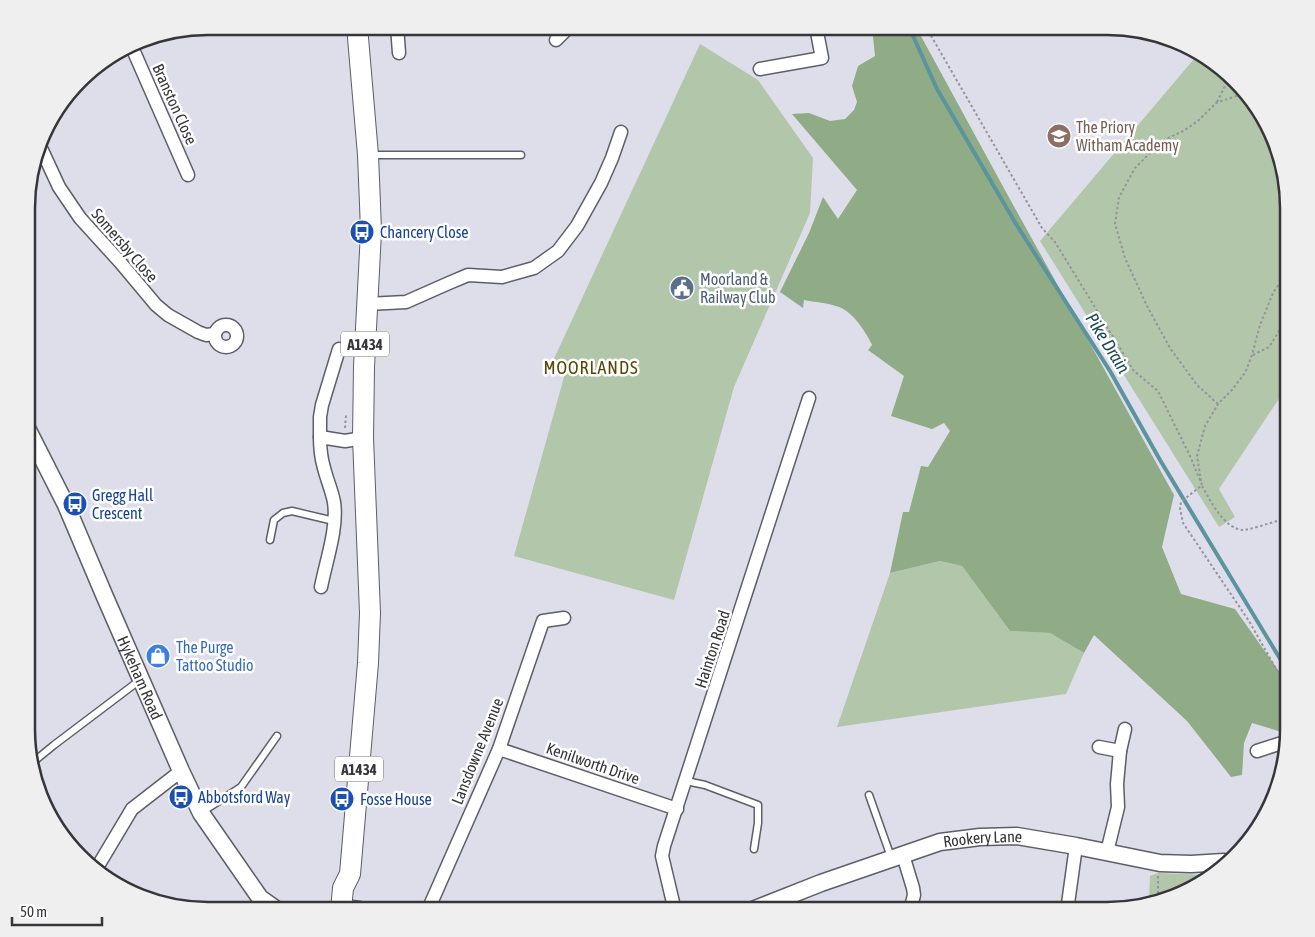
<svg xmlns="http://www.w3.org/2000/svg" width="1315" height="937" font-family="'Asap Condensed',sans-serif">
	<rect width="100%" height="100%" fill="#dddeea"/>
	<g fill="#b2c6aa">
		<path d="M 700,44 L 758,80 L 813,158 L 810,213 L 734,387 L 674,600 L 514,556 L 566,370 L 552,363 Z"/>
		<path d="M 1199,53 L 1218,64 L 1270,128 L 1288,197 L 1288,385 L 1219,489 L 1235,517 L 1219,527 L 1040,241 Z"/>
		<path d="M 940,561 L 962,566 L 1010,631 L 1050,633 L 1084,653 L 1066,694 L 837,727 L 890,573 Z"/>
		<path d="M 1158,873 L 1208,875 L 1187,892 L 1149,901 L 1150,876 Z"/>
	</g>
	<path fill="#90ac86" d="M 872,27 L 916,27 L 1006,192 L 1174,495 L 1162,547 L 1181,594 L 1235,609 L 1288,684 L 1288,734 L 1252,723 L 1244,743 L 1242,775 L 1231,777 L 1187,721 L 1094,635 L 1084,653 L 1050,633 L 1010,631 L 962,566 L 940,561 L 890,573 L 903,512 L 909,512 L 921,466 L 928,467 L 950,431 L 944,423 L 932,429 L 891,416 L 904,376 L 868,350 L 872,345 C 865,331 854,313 839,307 C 829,303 814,302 804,300 L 803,308 L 780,292 L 809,233 L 823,197 L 838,219 L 857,190 L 792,114 L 809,113 L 830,121 L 845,119 L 854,110 L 857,102 L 852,86 L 858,66 L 875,56 Z"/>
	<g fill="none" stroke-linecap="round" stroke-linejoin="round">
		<path stroke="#5b939f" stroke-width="4" d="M 909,27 L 937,89 L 1016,224 L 1110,371 L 1160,460 L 1288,672"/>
		<defs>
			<g id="service">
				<path d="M 372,155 L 521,155"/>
				<path d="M 270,540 L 274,520 L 283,513 L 292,511 L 334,521"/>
				<path d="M 32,763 L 54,745 L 140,680"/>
				<path d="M 686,781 L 705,785 L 758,805 L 758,823 L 754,849"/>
				<path d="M 869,795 L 891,857"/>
				<path d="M 202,812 L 241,787 L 277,736"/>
				<path d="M 344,903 L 360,905 L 369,910"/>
			</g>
			<g id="minor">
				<path d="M 397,26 L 399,53"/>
				<path d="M 556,40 L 570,26"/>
				<path d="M 131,45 L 188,175"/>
				<path d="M 760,69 L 822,58 L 816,27"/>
				<path d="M 40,146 L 59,187 L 80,218 L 120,262 L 156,305 L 168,315 L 198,332 L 206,335 L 215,334"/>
				<path d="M 367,304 L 406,302 L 449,283 L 468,275 L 502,277 L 534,268 L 558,251 L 577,226 L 601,183 L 612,158 L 621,132"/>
				<circle cx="226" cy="336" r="11"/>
				<path d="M 320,437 L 320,417 L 322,405 L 339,349"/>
				<path d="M 1288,512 L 1288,518"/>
				<path d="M 321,587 C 326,561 338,528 334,502 C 332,491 327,480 324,468 C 321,458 320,448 320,437 L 345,441 L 363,438"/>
				<path d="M 1099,747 L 1120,751 L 1117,784 L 1118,807 L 1107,852"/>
				<path d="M 499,749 L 677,809"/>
				<path d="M 1120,751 L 1125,729"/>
				<path d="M 1257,751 L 1288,741"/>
				<path d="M 903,855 L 913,888 L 914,895 L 910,911"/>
				<path d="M 95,871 L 132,809 L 181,771"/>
				<path d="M 412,910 L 418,910"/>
				<path d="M 428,910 L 499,749 L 543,621 L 564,618"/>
				<path d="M 675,911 L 662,856 L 664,846 L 809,398"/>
				<path d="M 1067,911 L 1076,846"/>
			</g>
			<g id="tertiary">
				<path id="s1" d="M 28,430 L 66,505 L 105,597 L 181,771 L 201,813 L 260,898 L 277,910"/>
				<path id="s2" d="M 750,911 L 821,883 L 940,842 L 980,837 L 1017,836 L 1076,846 L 1160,863 L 1191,864 L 1224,862"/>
			</g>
			<path id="primary" d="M 341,910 L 343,888 L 350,874 L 368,663 L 370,613 L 363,438 L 364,367 L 371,232 L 370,204 L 368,155 L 357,26"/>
		</defs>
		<use href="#service" stroke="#5c5e68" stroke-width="9"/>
		<use href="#minor" stroke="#5c5e68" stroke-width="15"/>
		<use href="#tertiary" stroke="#5c5e68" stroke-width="19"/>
		<use href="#primary" stroke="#5c5e68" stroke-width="22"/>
		<g stroke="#93949d" stroke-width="2" stroke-dasharray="2.5 2.5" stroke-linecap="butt">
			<path d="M 926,27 L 1042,228 L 1055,242 L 1134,371 L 1158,391 L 1190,456 L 1202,485 L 1181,502 L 1180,509 L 1183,523 L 1249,621 L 1288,690"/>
			<path d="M 1217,102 L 1229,78"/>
			<path d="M 1253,355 L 1269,347 L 1283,325 L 1288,310"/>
			<path d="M 1218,404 L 1197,385 L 1170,348 L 1147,306 L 1125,258 L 1115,224 L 1119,197 L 1135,168 L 1162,141 L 1185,130 L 1199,120 L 1216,103 L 1242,94"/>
			<path d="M 345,428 L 346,415"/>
			<path d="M 1201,481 L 1197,456 L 1205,426 L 1218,404 L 1232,390 L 1245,373 L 1252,355 L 1260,325 L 1273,293 L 1288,271"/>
			<path d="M 1202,486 C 1210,500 1224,529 1243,530 C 1249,530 1270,523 1277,521"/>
			<path d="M 1158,876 L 1158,899"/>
			<path d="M 290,903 L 315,909 L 325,906"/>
		</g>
		<use href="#service" stroke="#fff" stroke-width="6"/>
		<use href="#minor" stroke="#fff" stroke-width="12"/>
		<use href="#tertiary" stroke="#fff" stroke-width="16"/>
		<use href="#primary" stroke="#fff" stroke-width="20"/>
	</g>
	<defs>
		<symbol id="school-disc" viewBox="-11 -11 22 22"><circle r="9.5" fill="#8d6e63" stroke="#fff"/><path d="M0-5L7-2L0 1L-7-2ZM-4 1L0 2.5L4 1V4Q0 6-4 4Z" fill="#fff"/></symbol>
		<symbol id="bus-disc" viewBox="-11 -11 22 22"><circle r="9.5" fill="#1a4fb4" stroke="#fff"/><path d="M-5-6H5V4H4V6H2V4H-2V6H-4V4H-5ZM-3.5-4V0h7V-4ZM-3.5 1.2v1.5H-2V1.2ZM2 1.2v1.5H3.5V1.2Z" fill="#fff"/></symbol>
		<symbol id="civic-disc" viewBox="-11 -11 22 22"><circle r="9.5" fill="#5c6f8a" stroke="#fff"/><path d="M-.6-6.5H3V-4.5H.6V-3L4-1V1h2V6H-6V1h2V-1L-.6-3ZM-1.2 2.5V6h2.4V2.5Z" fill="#fff"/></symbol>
		<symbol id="shop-disc" viewBox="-11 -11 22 22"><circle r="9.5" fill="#3f7fe0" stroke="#fff"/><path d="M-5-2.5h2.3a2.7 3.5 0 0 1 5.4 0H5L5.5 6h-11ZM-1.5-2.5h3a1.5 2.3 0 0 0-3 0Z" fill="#fff"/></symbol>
	</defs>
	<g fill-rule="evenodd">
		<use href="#school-disc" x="1045" y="122" width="28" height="28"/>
		<use href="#bus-disc" x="348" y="218" width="28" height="28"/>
		<use href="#civic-disc" x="668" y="274" width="28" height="28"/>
		<use href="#bus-disc" x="61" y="490" width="28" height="28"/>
		<use href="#shop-disc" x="144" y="642" width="28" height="28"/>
		<use href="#bus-disc" x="167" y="783" width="28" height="28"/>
		<use href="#bus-disc" x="328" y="785" width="28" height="28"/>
	</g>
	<g text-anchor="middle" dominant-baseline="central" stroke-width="5" stroke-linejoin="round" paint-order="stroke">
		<g fill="#fff" stroke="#727275" stroke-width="1">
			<rect x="341" y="331.5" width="48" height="25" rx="4"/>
			<rect x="335" y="756.5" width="48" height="25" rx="4"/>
		</g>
		<g font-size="15" font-weight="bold" fill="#35353a">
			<text x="365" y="344">A1434</text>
			<text x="359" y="769">A1434</text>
		</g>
		<g font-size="16" fill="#35353a" stroke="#fff">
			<text transform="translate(175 104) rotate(66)">Branston Close</text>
			<text transform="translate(125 245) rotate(49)">Somersby Close</text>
			<text transform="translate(712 649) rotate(-72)">Hainton Road</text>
			<text stroke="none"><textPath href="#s1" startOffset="272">Hykeham Road</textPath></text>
			<text transform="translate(477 751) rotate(-68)">Lansdowne Avenue</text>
			<text transform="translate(593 763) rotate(19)">Kenilworth Drive</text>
			<text stroke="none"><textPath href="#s2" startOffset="245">Rookery Lane</textPath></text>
		</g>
		<g font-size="16" fill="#785e54" stroke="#fff" text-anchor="start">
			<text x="1076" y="127">The Priory<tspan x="1076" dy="18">Witham Academy</tspan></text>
		</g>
		<g font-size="16" fill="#164399" stroke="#fff" text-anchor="start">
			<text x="380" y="232">Chancery Close</text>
			<text x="92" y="495">Gregg Hall<tspan x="92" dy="18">Crescent</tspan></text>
			<text x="198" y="797">Abbotsford Way</text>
			<text x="360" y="799">Fosse House</text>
		</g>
		<g font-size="16" fill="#4e5e75" stroke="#fff" text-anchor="start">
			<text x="700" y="279">Moorland &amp;<tspan x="700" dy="18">Railway Club</tspan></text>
		</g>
		<g font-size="16" fill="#366cbe" stroke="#fff" text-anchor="start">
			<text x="176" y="647">The Purge<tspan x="176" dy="18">Tattoo Studio</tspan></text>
		</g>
		<g font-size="18" font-style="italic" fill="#194b55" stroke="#fff">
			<text transform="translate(1108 343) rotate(58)">Pike Drain</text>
		</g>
		<g font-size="18" letter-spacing="1" fill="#574705" stroke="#fff">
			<text x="591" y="367">MOORLANDS</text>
		</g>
	</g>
	<path d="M0 0H1315V937H0ZM208 35H1107A173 173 0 0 1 1280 208V729A173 173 0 0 1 1107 902H208A173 173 0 0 1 35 729V208A173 173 0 0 1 208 35Z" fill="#efefef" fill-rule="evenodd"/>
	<path fill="none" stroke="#35353a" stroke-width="2.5" d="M208 35H1107A173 173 0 0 1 1280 208V729A173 173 0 0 1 1107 902H208A173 173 0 0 1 35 729V208A173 173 0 0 1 208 35Z"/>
	<path d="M12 917v8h90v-8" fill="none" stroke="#35353a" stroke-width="2.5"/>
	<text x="20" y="917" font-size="15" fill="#35353a" stroke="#ffffff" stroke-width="4" paint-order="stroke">50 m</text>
</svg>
